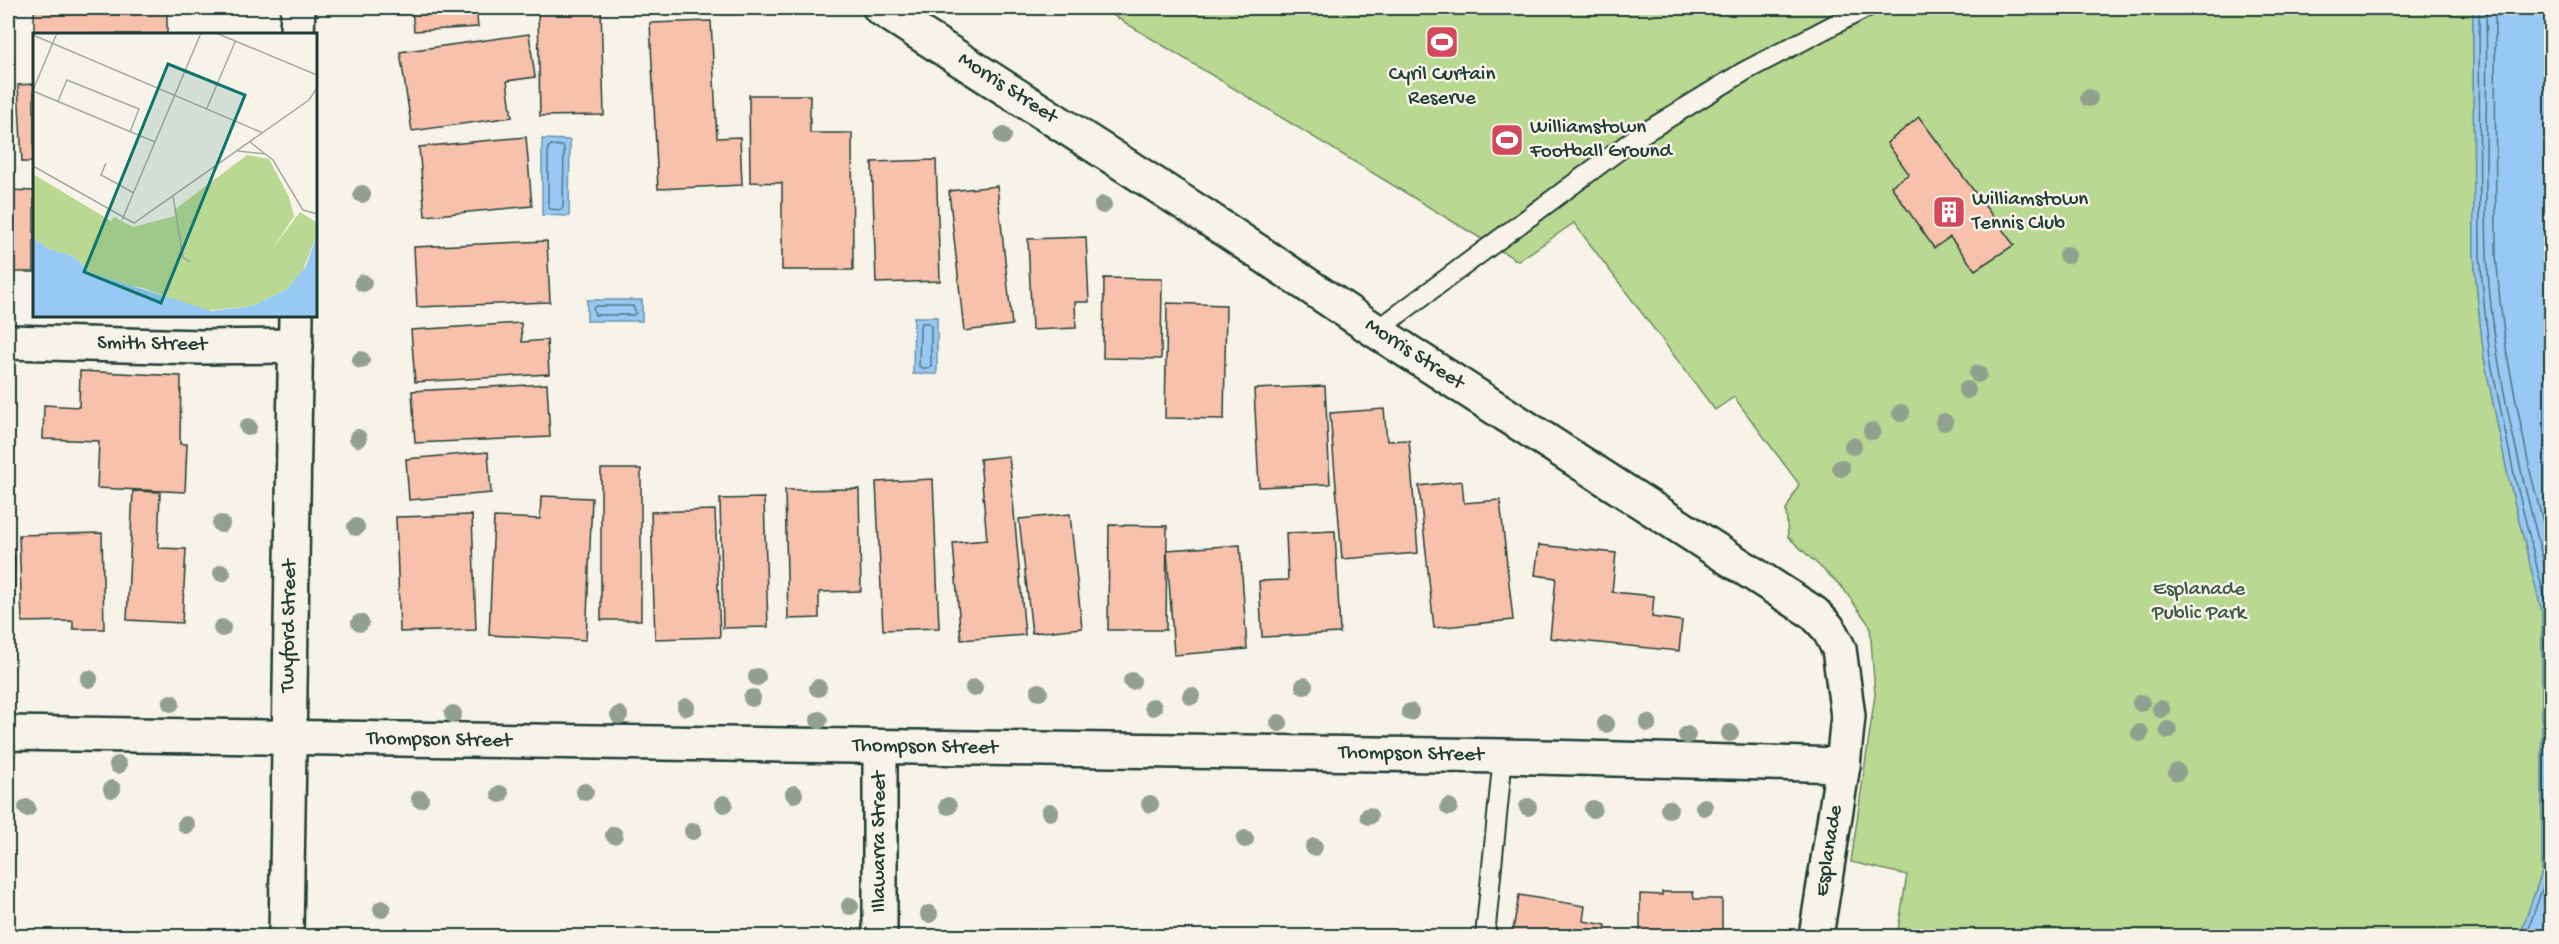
<svg xmlns="http://www.w3.org/2000/svg" width="2559" height="944" font-family="'Gochi Hand',sans-serif">
	<rect width="100%" height="100%" fill="#f7f3e8"/>
	<filter id="ink" filterUnits="userSpaceOnUse"><feTurbulence type="fractalNoise" baseFrequency=".0167" numOctaves="2"/><feDisplacementMap in="SourceGraphic" scale="12" xChannelSelector="R" yChannelSelector="G"/><feConvolveMatrix kernelMatrix="1 2 1 2 8 2 1 2 1" color-interpolation-filters="sRGB"/></filter>
	<g filter="url(#ink)">
		<path fill="#b9d891" stroke="#6c8a62" stroke-width="1.5" d="M 1101,8 L 2473,8 L 2474,255 L 2478,304 L 2484,358 L 2508,476 L 2542,612 L 2542,872 L 2520,936 L 1897,936 L 1907,875 L 1851,862 L 1875,695 L 1870,626 L 1842,587 L 1788,537 L 1786,510 L 1799,484 L 1734,397 L 1715,410 L 1574,223 L 1518,261 Z"/>
		<g fill="#97c9f4" stroke="#6791a7" stroke-width="1.5">
			<path d="M 2473,8 L 2551,8 L 2551,936 L 2520,936 L 2542,872 L 2542,612 L 2508,476 L 2484,358 L 2478,304 L 2474,255 Z"/>
			<path d="M 542,139 L 570,140 L 569,216 L 542,215 Z"/>
			<rect x="587" y="300" width="55" height="21"/>
			<path d="M 914,317 L 937,317 L 937,374 L 913,374 Z"/>
		</g>
		<g fill="none" stroke-linecap="round" stroke-linejoin="round">
			<g stroke="#4f7581" stroke-width="1.5">
				<path d="M 2479,8 L 2480,255 L 2484,303 L 2490,358 L 2514,474 L 2548,612 L 2548,872 L 2526,936"/>
				<path d="M 2486,8 C 2488,90 2484,172 2487,254 C 2492,370 2524,483 2552,595"/>
				<path d="M 2495,8 L 2496,254 L 2500,302 L 2507,355 L 2530,471 L 2552,558"/>
				<path d="M 551,145 L 562,146 L 564,148 L 563,207 L 561,210 L 550,209 L 548,207 L 548,148 Z"/>
				<path d="M 596,306 L 633,306 L 636,313 L 633,315 L 595,315 L 593,308 Z"/>
				<path d="M 922,323 L 929,323 L 931,326 L 931,366 L 928,368 L 922,368 L 919,366 L 920,326 Z"/>
			</g>
		</g>
		<g fill="#f8c1ac" stroke="#1f3d34" stroke-width="1.5">
			<path d="M 34,8 L 167,8 L 167,34 L 34,34 L 34,56 Z"/>
			<path d="M 412,8 L 476,8 L 478,27 L 414,31 Z"/>
			<path d="M 538,8 L 601,8 L 604,115 L 540,116 Z"/>
			<path d="M 711,21 L 717,138 L 740,137 L 742,185 L 658,189 L 650,23 Z"/>
			<path d="M 529,34 L 535,77 L 507,81 L 512,117 L 412,131 L 400,52 Z"/>
			<path d="M 34,84 L 34,162 L 22,162 L 18,85 Z"/>
			<path d="M 749,95 L 810,95 L 810,133 L 852,133 L 853,270 L 782,270 L 782,183 L 750,182 Z"/>
			<path d="M 1919,117 L 2014,245 L 1975,270 L 1950,237 L 1934,248 L 1891,186 L 1909,174 L 1887,143 Z"/>
			<path d="M 526,137 L 532,206 L 425,216 L 419,147 Z"/>
			<path d="M 936,160 L 940,281 L 876,283 L 872,162 Z"/>
			<path d="M 997,186 L 1012,325 L 964,331 L 949,191 Z"/>
			<path d="M 8,190 L 34,191 L 34,272 L 8,272 Z"/>
			<path d="M 1086,237 L 1089,302 L 1075,302 L 1076,328 L 1032,330 L 1028,239 Z"/>
			<path d="M 547,241 L 550,302 L 417,307 L 414,247 Z"/>
			<path d="M 1104,278 L 1162,279 L 1161,359 L 1103,358 Z"/>
			<path d="M 1167,303 L 1226,305 L 1224,419 L 1165,418 Z"/>
			<path d="M 521,323 L 522,342 L 547,340 L 549,374 L 415,382 L 411,330 Z"/>
			<path d="M 80,371 L 181,376 L 180,444 L 187,444 L 185,492 L 97,488 L 99,441 L 43,439 L 44,405 L 79,407 Z"/>
			<path d="M 547,384 L 550,437 L 415,443 L 412,391 Z"/>
			<path d="M 1325,386 L 1330,484 L 1259,487 L 1254,389 Z"/>
			<path d="M 1384,409 L 1387,441 L 1409,440 L 1418,553 L 1342,559 L 1330,413 Z"/>
			<path d="M 488,452 L 491,493 L 409,500 L 406,459 Z"/>
			<path d="M 1009,456 L 1025,635 L 961,640 L 953,543 L 987,540 L 980,459 Z"/>
			<rect x="601" y="469" width="40" height="151"/>
			<path d="M 933,479 L 939,628 L 883,630 L 876,482 Z"/>
			<path d="M 1462,481 L 1464,503 L 1500,500 L 1513,620 L 1434,628 L 1419,486 Z"/>
			<path d="M 859,489 L 861,591 L 819,592 L 819,618 L 788,619 L 785,490 Z"/>
			<path d="M 133,491 L 160,492 L 158,548 L 186,549 L 182,623 L 127,620 Z"/>
			<path d="M 541,496 L 592,498 L 586,640 L 489,635 L 494,517 L 540,519 Z"/>
			<path d="M 764,498 L 768,627 L 723,628 L 720,499 Z"/>
			<path d="M 715,510 L 720,637 L 655,639 L 651,512 Z"/>
			<path d="M 1070,514 L 1082,628 L 1032,633 L 1019,519 Z"/>
			<path d="M 472,515 L 476,630 L 400,632 L 396,517 Z"/>
			<path d="M 1109,525 L 1167,526 L 1166,630 L 1108,630 Z"/>
			<path d="M 1335,531 L 1340,633 L 1262,637 L 1259,581 L 1288,580 L 1286,533 Z"/>
			<path d="M 102,533 L 104,629 L 73,629 L 73,621 L 22,622 L 19,535 Z"/>
			<path d="M 1240,545 L 1247,649 L 1174,655 L 1167,550 Z"/>
			<path d="M 1539,545 L 1616,553 L 1612,592 L 1654,596 L 1652,617 L 1682,621 L 1679,651 L 1550,638 L 1556,578 L 1535,575 Z"/>
			<path d="M 8,555 L 15,555 L 14,619 L 8,619 Z"/>
			<path d="M 1662,892 L 1693,892 L 1694,899 L 1722,899 L 1722,936 L 1640,936 L 1640,894 L 1662,895 Z"/>
			<path d="M 1519,895 L 1585,906 L 1583,921 L 1606,925 L 1604,936 L 1512,936 Z"/>
		</g>
		<g fill="none" stroke-linecap="round" stroke-linejoin="round">
			<defs>
				<g id="lane">
					<path d="M 1376,331 L 1634,139 L 1745,71 L 1866,8"/>
					<path d="M 1485,936 L 1503,756"/>
				</g>
				<g id="street">
					<path d="M 297,34 L 298,8"/>
					<path d="M 8,342 L 201,347 L 296,346"/>
					<path d="M 286,936 L 296,315"/>
					<path d="M 880,936 L 880,748"/>
				</g>
				<g id="secondary">
					<path d="M 880,8 L 1206,217 L 1376,331 L 1814,613 L 1828,628 L 1839,649 L 1848,716 L 1843,765 L 1816,936"/>
					<path d="M 8,733 L 1503,756 L 1843,765"/>
				</g>
			</defs>
			<use href="#lane" stroke="#1f3d34" stroke-width="22"/>
			<use href="#street" stroke="#1f3d34" stroke-width="38"/>
			<use href="#secondary" stroke="#1f3d34" stroke-width="38"/>
			<use href="#lane" stroke="#f7f3e8" stroke-width="18"/>
			<use href="#street" stroke="#f7f3e8" stroke-width="33"/>
			<use href="#secondary" stroke="#f7f3e8" stroke-width="33"/>
		</g>
		<g fill="#91a08f">
			<circle cx="2089" cy="98" r="9"/>
			<circle cx="1003" cy="136" r="9"/>
			<circle cx="362" cy="194" r="9"/>
			<circle cx="1103" cy="205" r="9"/>
			<circle cx="2067" cy="255" r="9"/>
			<circle cx="363" cy="283" r="9"/>
			<circle cx="361" cy="360" r="9"/>
			<circle cx="1978" cy="374" r="9"/>
			<circle cx="1967" cy="390" r="9"/>
			<circle cx="1901" cy="413" r="9"/>
			<circle cx="1944" cy="422" r="9"/>
			<circle cx="248" cy="427" r="9"/>
			<circle cx="1872" cy="431" r="9"/>
			<circle cx="358" cy="438" r="9"/>
			<circle cx="1853" cy="446" r="9"/>
			<circle cx="1841" cy="468" r="9"/>
			<circle cx="221" cy="524" r="9"/>
			<circle cx="356" cy="527" r="9"/>
			<circle cx="222" cy="573" r="9"/>
			<circle cx="360" cy="623" r="9"/>
			<circle cx="222" cy="628" r="9"/>
			<circle cx="757" cy="677" r="9"/>
			<circle cx="89" cy="679" r="9"/>
			<circle cx="1132" cy="681" r="9"/>
			<circle cx="1304" cy="686" r="9"/>
			<circle cx="818" cy="688" r="9"/>
			<circle cx="974" cy="688" r="9"/>
			<circle cx="1039" cy="692" r="9"/>
			<circle cx="1191" cy="696" r="9"/>
			<circle cx="752" cy="698" r="9"/>
			<circle cx="171" cy="703" r="9"/>
			<circle cx="2141" cy="703" r="9"/>
			<circle cx="686" cy="707" r="9"/>
			<circle cx="1153" cy="707" r="9"/>
			<circle cx="2161" cy="709" r="9"/>
			<circle cx="1410" cy="712" r="9"/>
			<circle cx="453" cy="714" r="9"/>
			<circle cx="619" cy="715" r="9"/>
			<circle cx="819" cy="720" r="9"/>
			<circle cx="1279" cy="723" r="9"/>
			<circle cx="1648" cy="723" r="9"/>
			<circle cx="1606" cy="724" r="9"/>
			<circle cx="2168" cy="730" r="9"/>
			<circle cx="1730" cy="733" r="9"/>
			<circle cx="2140" cy="733" r="9"/>
			<circle cx="1687" cy="735" r="9"/>
			<circle cx="118" cy="765" r="9"/>
			<circle cx="2177" cy="772" r="9"/>
			<circle cx="112" cy="789" r="9"/>
			<circle cx="585" cy="792" r="9"/>
			<circle cx="500" cy="794" r="9"/>
			<circle cx="794" cy="794" r="9"/>
			<circle cx="420" cy="799" r="9"/>
			<circle cx="724" cy="804" r="9"/>
			<circle cx="1150" cy="804" r="9"/>
			<circle cx="948" cy="806" r="9"/>
			<circle cx="1449" cy="807" r="9"/>
			<circle cx="1528" cy="807" r="9"/>
			<circle cx="1704" cy="807" r="9"/>
			<circle cx="27" cy="808" r="9"/>
			<circle cx="1593" cy="809" r="9"/>
			<circle cx="1669" cy="809" r="9"/>
			<circle cx="1050" cy="812" r="9"/>
			<circle cx="1369" cy="816" r="9"/>
			<circle cx="186" cy="825" r="9"/>
			<circle cx="693" cy="831" r="9"/>
			<circle cx="614" cy="835" r="9"/>
			<circle cx="1245" cy="839" r="9"/>
			<circle cx="1314" cy="847" r="9"/>
			<circle cx="850" cy="906" r="9"/>
			<circle cx="382" cy="909" r="9"/>
			<circle cx="929" cy="914" r="9"/>
		</g>
	</g>
	<defs>
		<symbol id="stadium-square" viewBox="-11 -11 22 22"><rect x="-9" y="-9" width="18" height="18" rx="4" fill="#d1495b" stroke="#f7f3e8"/><path d="M0-5a6.5 5 0 1 0 0 10a6.5 5 0 1 0 0-10ZM-3.5-1.8h7v3.6h-7Z" fill="#fff"/></symbol>
		<symbol id="building-square" viewBox="-11 -11 22 22"><rect x="-9" y="-9" width="18" height="18" rx="4" fill="#d1495b" stroke="#f7f3e8"/><path d="M-4-6H4V6H1V3H-1V6H-4ZM-2.5-4.3h1.7v1.8h-1.7ZM.8-4.3h1.7v1.8H.8ZM-2.5-1h1.7V.8h-1.7ZM.8-1h1.7V.8H.8Z" fill="#fff"/></symbol>
	</defs>
	<g fill-rule="evenodd">
		<use href="#stadium-square" x="1423" y="23" width="38" height="38"/>
		<use href="#stadium-square" x="1488" y="121" width="38" height="38"/>
		<use href="#building-square" x="1930" y="193" width="38" height="38"/>
	</g>
	<g text-anchor="middle" dominant-baseline="central" stroke-width="5" stroke-linejoin="round" paint-order="stroke">
		<g font-size="21" fill="#1f3d34" stroke="#f7f3e8" text-anchor="start">
			<text x="1442" y="75" text-anchor="middle">Cyril Curtain<tspan x="1442" dy="24">Reserve</tspan></text>
			<text x="1530" y="128">Williamstown<tspan x="1530" dy="24">Football Ground</tspan></text>
			<text x="1972" y="200">Williamstown<tspan x="1972" dy="24">Tennis Club</tspan></text>
		</g>
		<g font-size="21" fill="#1f3d34" stroke="#f7f3e8">
			<text transform="translate(1007 89) rotate(33)">Morris Street</text>
			<text transform="translate(152 345) rotate(1)">Smith Street</text>
			<text transform="translate(1414 355) rotate(33)">Morris Street</text>
			<text transform="translate(290 626) rotate(-89)">Twyford Street</text>
			<text transform="translate(439 741) rotate(1)">Thompson Street</text>
			<text transform="translate(925 748) rotate(1)">Thompson Street</text>
			<text transform="translate(1411 755) rotate(1)">Thompson Street</text>
			<text transform="translate(880 842) rotate(-90)">Illawarra Street</text>
			<text transform="translate(1830 851) rotate(-81)">Esplanade</text>
		</g>
		<g font-size="21" fill="#3e5c47" stroke="#f7f3e8">
			<text x="2199" y="590">Esplanade<tspan x="2199" dy="24">Public Park</tspan></text>
		</g>
	</g>
	<g transform="translate(33 33)">
		<rect width="284" height="284" fill="#f7f3e8"/>
		<path d="M 214,122 L 236,126 L 256,164 L 261,183 L 240,215 L 267,179 L 283,189 L 283,204 L 270,237 L 253,257 L 219,273 L 172,278 L 110,255 L 79,249 L 58,240 L 40,223 L 16,216 L 0,205 L 0,141 L 78,188 L 81,184 L 100,194 L 142,183 L 141,177 Z" fill="#b9d891"/>
		<path d="M 283,204 L 283,283 L 0,283 L 0,205 L 16,216 L 40,223 L 58,240 L 179,278 L 219,273 L 253,257 L 273,233 Z" fill="#97c9f4"/>
		<path fill="none" stroke="#a1aaa0" stroke-width="1.5" d="M 183,0 L 284,42M 0,2 L 230,100M 0,57 L 24,0M 0,58 L 122,109M 25,68 L 34,47 L 106,76 L 97,99M 174,75 L 202,9M 217,109 L 240,127 L 270,177 L 284,181M 205,118 L 233,121M 73,130 L 68,142 L 101,160M 0,133 L 101,190 L 276,67 L 284,55M 140,163 L 150,225 L 158,229M 89,187 L 168,0"/>
		<path fill="#0f766e" fill-opacity="0.15" stroke="#0f766e" stroke-width="3" d="M 135,31 L 212,62 L 128,270 L 51,239 Z"/>
		<rect width="284" height="284" fill="none" stroke="#1f3d34" stroke-width="3"/>
	</g>
	<rect width="2559" height="944" fill="none" stroke="#f7f3e8" stroke-width="30"/>
	<rect x="15" y="15" width="2529" height="914" fill="none" stroke="#1f3d34" stroke-width="2" filter="url(#ink)"/>
</svg>
